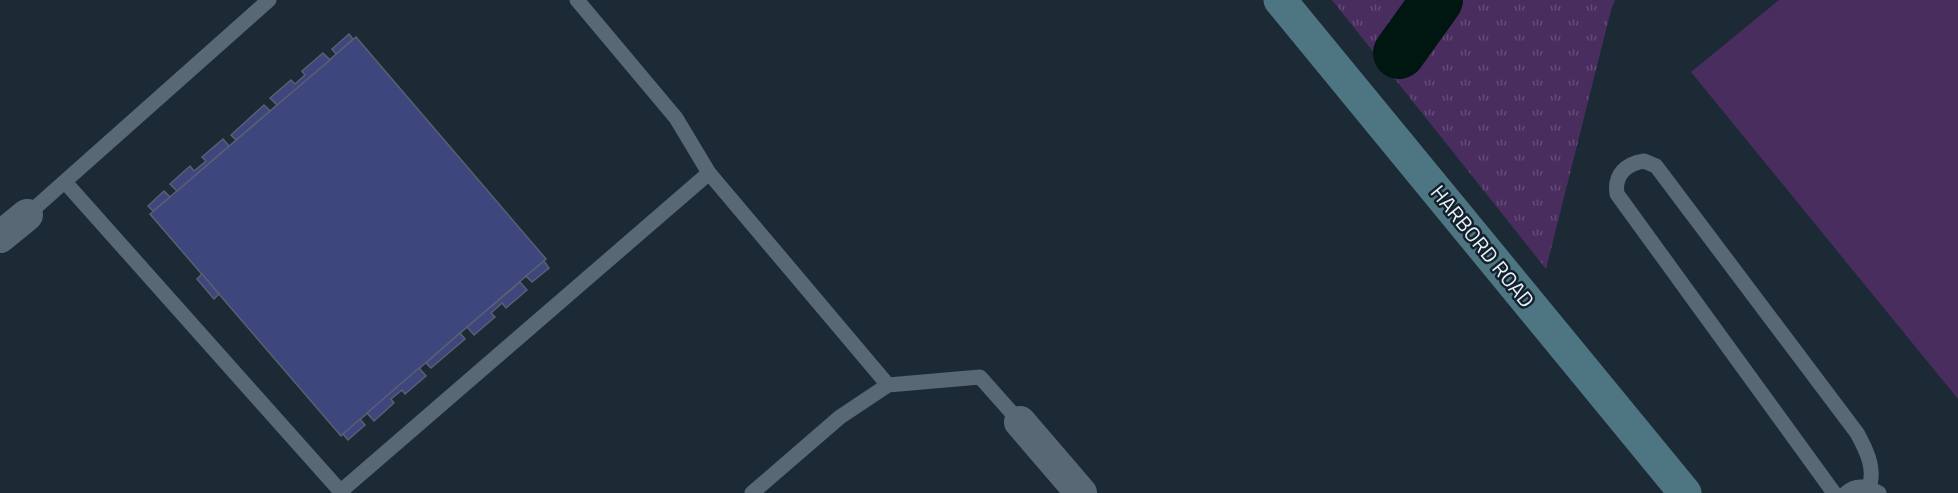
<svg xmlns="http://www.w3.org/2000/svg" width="1958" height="493" font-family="'Titillium Web',sans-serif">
	<defs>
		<pattern id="park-tufts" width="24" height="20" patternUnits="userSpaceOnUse" patternTransform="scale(1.5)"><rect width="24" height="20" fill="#492d5f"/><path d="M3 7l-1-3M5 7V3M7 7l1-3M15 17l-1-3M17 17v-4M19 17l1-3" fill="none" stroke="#634c77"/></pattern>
	</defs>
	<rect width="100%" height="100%" fill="#1c2a35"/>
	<path fill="#492d5f" d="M 1779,0 L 1958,0 L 1958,399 L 1691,72 Z"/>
	<path fill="url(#park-tufts)" d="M 1332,0 L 1615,0 L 1611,10 L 1546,269 Z"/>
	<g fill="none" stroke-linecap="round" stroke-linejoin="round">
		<path stroke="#001711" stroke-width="52" d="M 1399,53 L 1437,0"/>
	</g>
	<g fill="#3e467e" stroke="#5b5f70" stroke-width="1.5">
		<path d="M 349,34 L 353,39 L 336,54 L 332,49 Z"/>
		<path d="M 356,37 L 546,259 L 341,436 L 150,214 Z"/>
		<path d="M 323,53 L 330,60 L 277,105 L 270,98 L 291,80 L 295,84 L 305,75 L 302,71 Z"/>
		<path d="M 264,105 L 270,111 L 236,140 L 231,135 Z"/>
		<path d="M 223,139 L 229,146 L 177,191 L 170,184 L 190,166 L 194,171 L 206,161 L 202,157 Z"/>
		<path d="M 164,191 L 170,197 L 153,211 L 148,206 Z"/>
		<path d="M 544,261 L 549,268 L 532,282 L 526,276 Z"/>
		<path d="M 202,274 L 219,294 L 214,299 L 197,279 Z"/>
		<path d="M 520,282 L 527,290 L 506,308 L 502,303 L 491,313 L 495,317 L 474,335 L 467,327 Z"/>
		<path d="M 460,333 L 465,339 L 431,368 L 426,363 Z"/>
		<path d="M 419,368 L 426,376 L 405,394 L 402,390 L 391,399 L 394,403 L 374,421 L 367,413 Z"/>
		<path d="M 360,419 L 365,425 L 348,440 L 343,434 Z"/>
	</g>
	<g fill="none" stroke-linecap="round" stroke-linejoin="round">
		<g stroke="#586874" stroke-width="15">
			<path d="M 577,0 L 676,118 L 709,173 L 888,385"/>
			<path d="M 65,182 L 342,493"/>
			<path d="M 27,215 L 269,0"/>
			<path d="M 340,492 L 709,173"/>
			<path d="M 752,493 L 840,417 L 888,385 L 980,377 L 1020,422"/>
			<path d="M 1834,493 L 1617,194 C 1614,174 1626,164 1644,161 L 1656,166 L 1857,433 C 1867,451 1878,473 1866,493"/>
			<path d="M 1846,493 C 1857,483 1867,487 1879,493"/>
		</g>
		<g stroke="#586874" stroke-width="32">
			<path d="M 0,237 L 27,215"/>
			<path d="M 1020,422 L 1081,493"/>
		</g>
		<path stroke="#4e7582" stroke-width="33" d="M 1280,0 L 1685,493"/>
	</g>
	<g text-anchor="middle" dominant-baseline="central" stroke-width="5" stroke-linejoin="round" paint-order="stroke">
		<g font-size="21" fill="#e8f1f9" stroke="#13202b">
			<text transform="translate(1483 246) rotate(51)">HARBORD ROAD</text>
		</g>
	</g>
</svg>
